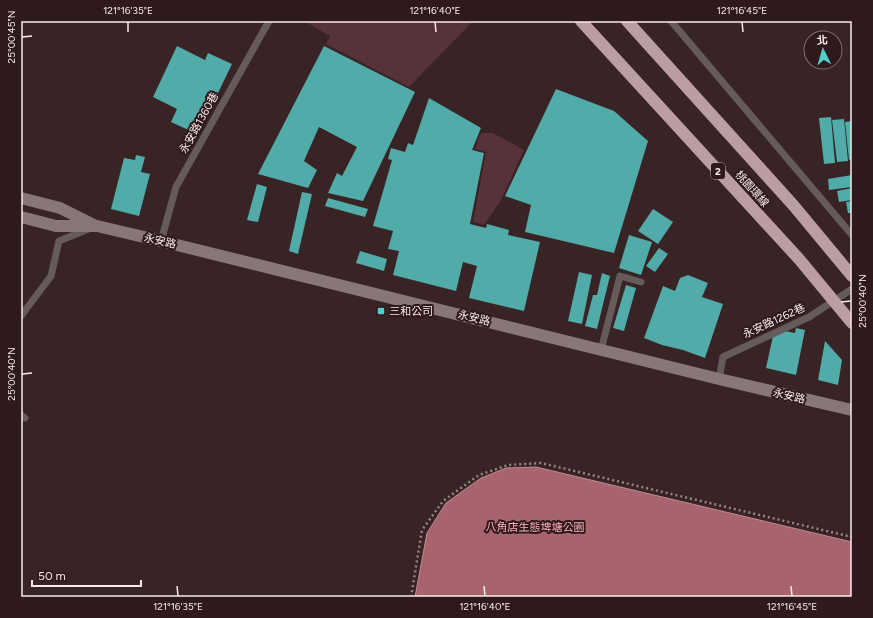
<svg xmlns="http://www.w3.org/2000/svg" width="873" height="618" font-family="Figtree,'Noto Sans TC',sans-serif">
	<rect width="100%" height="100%" fill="#382325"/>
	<g fill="#573238">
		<path d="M 304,21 L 473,21 L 409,87 L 326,44 L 330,36 Z"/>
		<path d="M 481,133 L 493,133 L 524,150 L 501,200 L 484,225 L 473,222 L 486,152 L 475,149 Z"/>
	</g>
	<path fill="#a7646e" stroke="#c08c94" d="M 536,467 L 852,542 L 852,597 L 415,597 L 427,533 L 446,503 L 481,478 L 506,468 Z"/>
	<g fill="#50aba9">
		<path d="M 177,46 L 205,60 L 208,53 L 232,64 L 204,122 L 201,120 L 195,133 L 171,122 L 177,109 L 153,97 Z"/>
		<path d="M 324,46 L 415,92 L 363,201 L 328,193 L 337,173 L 342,176 L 357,147 L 319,127 L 304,161 L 317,170 L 308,188 L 258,174 Z"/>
		<path d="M 556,89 L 614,111 L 648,141 L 614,253 L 525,232 L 531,205 L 505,196 Z"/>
		<path d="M 429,98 L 481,128 L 472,150 L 484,153 L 470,224 L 486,228 L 487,224 L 509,230 L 508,235 L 540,242 L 524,311 L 469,298 L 477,266 L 463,262 L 456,291 L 393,275 L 399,251 L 388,249 L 393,231 L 373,226 L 392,160 L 388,159 L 391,148 L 405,152 L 408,143 L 413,145 Z"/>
		<path d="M 831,117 L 835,163 L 824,164 L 819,118 Z"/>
		<path d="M 844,119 L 848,161 L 837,162 L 832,120 Z"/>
		<path d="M 852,121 L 852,159 L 849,160 L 845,122 Z"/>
		<path d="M 136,155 L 145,157 L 141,172 L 150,174 L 139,216 L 111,209 L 124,158 L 135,160 Z"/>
		<path d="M 852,175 L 852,187 L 829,190 L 828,179 Z"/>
		<path d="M 257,184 L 267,187 L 258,222 L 247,220 Z"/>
		<path d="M 852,188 L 852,200 L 839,202 L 837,191 Z"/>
		<path d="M 302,192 L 312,194 L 298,254 L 289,251 Z"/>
		<path d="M 328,198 L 368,209 L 365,217 L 325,206 Z"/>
		<path d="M 852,201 L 852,213 L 848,213 L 846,202 Z"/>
		<path d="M 653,209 L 673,222 L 658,244 L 638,231 Z"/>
		<path d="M 629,235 L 652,242 L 641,275 L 619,268 Z"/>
		<path d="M 659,248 L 668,254 L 655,272 L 646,266 Z"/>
		<path d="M 360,251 L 387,259 L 384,271 L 356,263 Z"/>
		<path d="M 579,272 L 592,275 L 582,324 L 568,321 Z"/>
		<path d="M 602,273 L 610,276 L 597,329 L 585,326 L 593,295 L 597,295 Z"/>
		<path d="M 688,275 L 708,283 L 702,297 L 723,304 L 705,358 L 683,350 L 662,345 L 644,338 L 663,286 L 675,291 L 680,278 Z"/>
		<path d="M 626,285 L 636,288 L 624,331 L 613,328 Z"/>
		<path d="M 796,328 L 805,330 L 796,375 L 766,368 L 773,336 L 785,331 L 795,333 Z"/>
		<path d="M 825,341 L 842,360 L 838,385 L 818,380 Z"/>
	</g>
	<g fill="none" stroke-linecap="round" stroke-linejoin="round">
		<path stroke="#978587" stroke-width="2.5" stroke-dasharray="2 3" stroke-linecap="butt" d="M 411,597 L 422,530 L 443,501 L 479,475 L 508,465 L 541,463 L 852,537"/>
		<g stroke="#665b5c" stroke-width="7">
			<path d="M 671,21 L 852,235"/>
			<path d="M 161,241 L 176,187 L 269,21"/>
			<path d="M 21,316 L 51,276 L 59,241 L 91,228"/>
			<path d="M 601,350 L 620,276 L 641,282"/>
			<path d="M 719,379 L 723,357 L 809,317 L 852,289"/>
			<path d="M 21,415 L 25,418"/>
		</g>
		<g stroke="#887678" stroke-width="12">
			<path d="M 21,198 L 60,208 L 94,225"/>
			<path d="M 21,217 L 56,226 L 97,226 L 161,241 L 719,379 L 852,410"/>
		</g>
		<path stroke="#ba9ea1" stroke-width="12" d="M 627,21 L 794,206 L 852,276"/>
		<path stroke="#ba9ea1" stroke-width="12" d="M 581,21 L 799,259 L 852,323"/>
	</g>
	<path fill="none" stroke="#f9eaeb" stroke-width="1.5" d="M 128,22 L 128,32M 435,22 L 436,32M 742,22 L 743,32M 22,37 L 32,36M 841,302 L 851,301M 22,374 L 32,373M 177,586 L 178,596M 484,586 L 485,596M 791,586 L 792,596"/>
	<rect fill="#53cdcb" stroke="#2e191c" stroke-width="1.5" x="377" y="307" width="8" height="8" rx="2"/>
	<g text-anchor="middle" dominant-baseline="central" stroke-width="4" stroke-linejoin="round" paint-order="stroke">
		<rect fill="#2e191c" stroke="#bcabad" stroke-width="1" x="711" y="163" width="14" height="16" rx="3"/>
		<g font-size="10" font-weight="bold" fill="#f9eaeb">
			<text x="718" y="171">2</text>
		</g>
		<g font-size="11" fill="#f9eaeb" stroke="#2e191c">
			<text transform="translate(199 123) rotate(-61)">永安路1360巷</text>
			<text transform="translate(752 189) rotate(48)">桃園環線</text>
			<text transform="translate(160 241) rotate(13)">永安路</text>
			<text transform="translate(474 318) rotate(14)">永安路</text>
			<text transform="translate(774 321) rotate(-25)">永安路1262巷</text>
			<text transform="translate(789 396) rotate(13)">永安路</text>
		</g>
		<g font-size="11" fill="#f9eaeb" stroke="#2e191c" text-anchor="start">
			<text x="389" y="311">三和公司</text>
		</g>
		<g font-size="11" fill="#ffb0ba" stroke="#2e191c">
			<text x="535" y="527">八角店生態埤塘公園</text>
		</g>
	</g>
	<rect width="873" height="618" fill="none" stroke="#2e191c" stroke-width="44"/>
	<g transform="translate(823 50) rotate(355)"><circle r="19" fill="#2e191c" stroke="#7f6d6f"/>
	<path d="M0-3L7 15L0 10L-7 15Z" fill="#53cdcb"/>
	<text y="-6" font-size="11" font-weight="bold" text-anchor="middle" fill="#f9eaeb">北</text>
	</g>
	<path d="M32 580v6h109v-6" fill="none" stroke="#f9eaeb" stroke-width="2"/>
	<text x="38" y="580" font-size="12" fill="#f9eaeb" stroke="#2e191c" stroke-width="3" paint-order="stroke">50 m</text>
	<rect x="22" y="22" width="829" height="574" fill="none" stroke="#f9eaeb" stroke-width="1.5"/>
	<g font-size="10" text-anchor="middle" fill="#f9eaeb">
		<text x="128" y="14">121°16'35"E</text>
		<text x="435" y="14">121°16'40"E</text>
		<text x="742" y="14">121°16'45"E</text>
		<text transform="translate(11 37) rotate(-90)" y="4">25°00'45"N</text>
		<text transform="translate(862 301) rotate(-90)" y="4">25°00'40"N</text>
		<text transform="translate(11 374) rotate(-90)" y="4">25°00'40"N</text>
		<text x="178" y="610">121°16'35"E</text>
		<text x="485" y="610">121°16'40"E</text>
		<text x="792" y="610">121°16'45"E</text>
	</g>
</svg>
